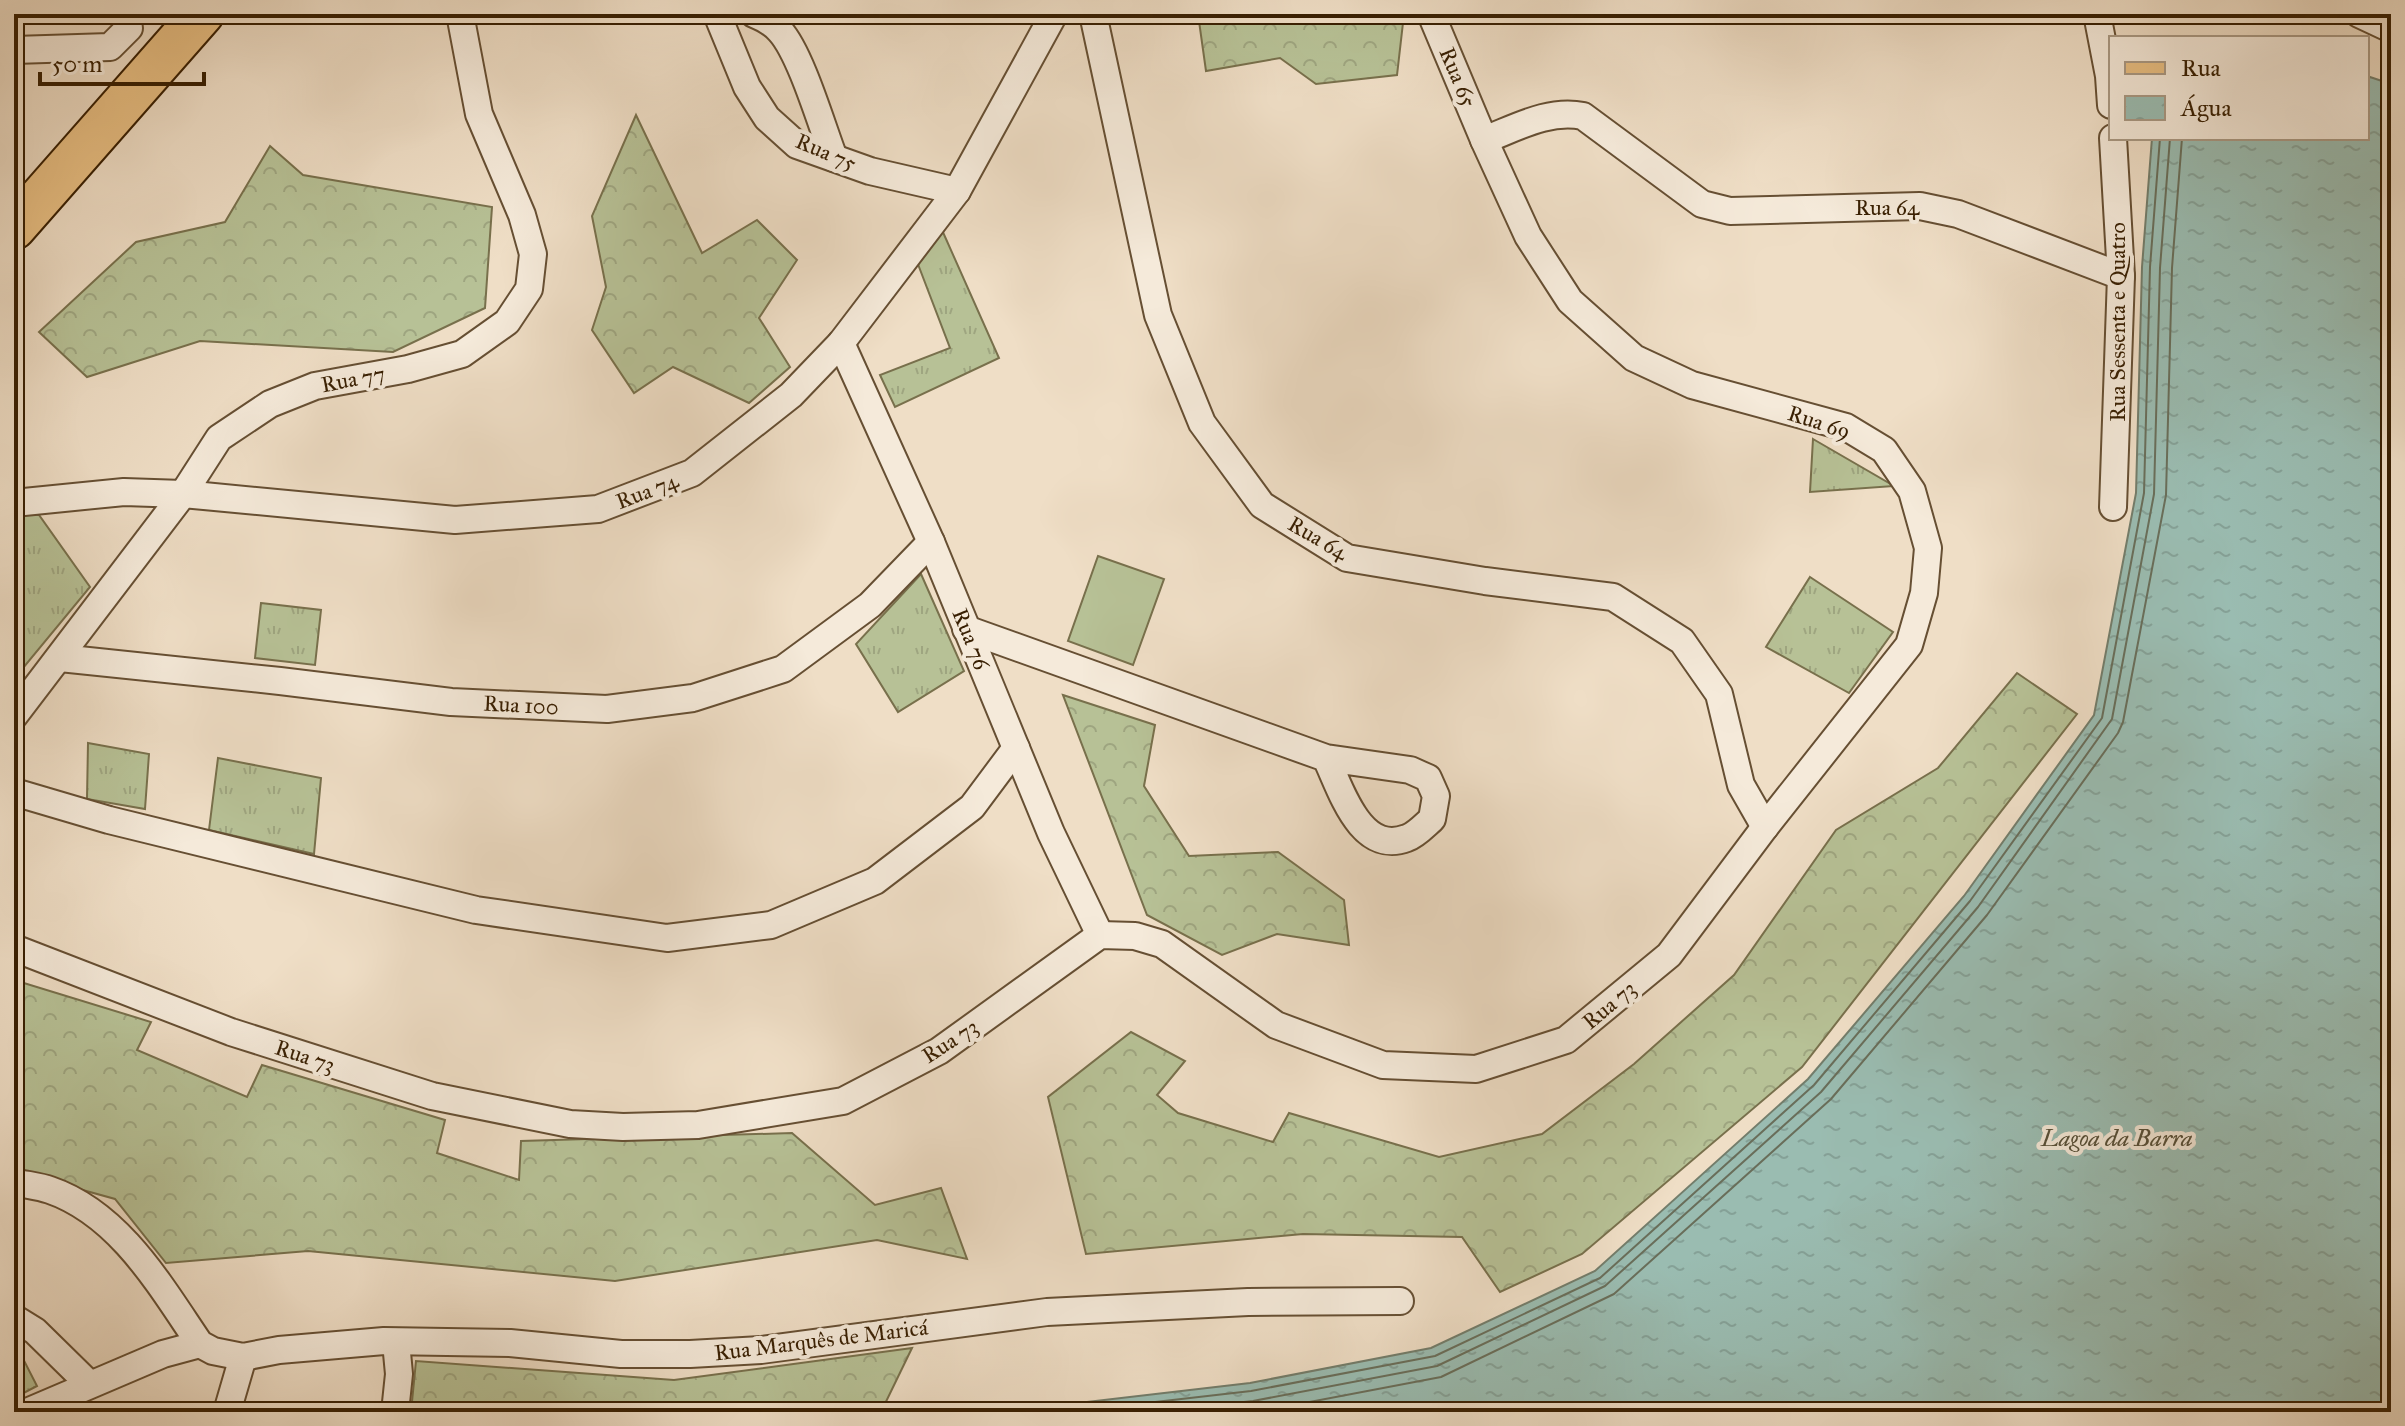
<svg xmlns="http://www.w3.org/2000/svg" width="2405" height="1426" font-family="'IM FELL Great Primer',serif">
	<defs>
		<pattern id="grass-tufts" width="24" height="20" patternUnits="userSpaceOnUse" patternTransform="scale(2)"><rect width="24" height="20" fill="#b7c196"/><path d="M3 7l-1-3M5 7V3M7 7l1-3M15 17l-1-3M17 17v-4M19 17l1-3" fill="none" stroke="#9ea580"/></pattern>
		<pattern id="forest-crowns" width="20" height="18" patternUnits="userSpaceOnUse" patternTransform="scale(2)"><rect width="20" height="18" fill="#b7c196"/><path d="M2 6a3 3 0 1 1 6 0M12 15a3 3 0 1 1 6 0" fill="none" stroke="#9ea580"/></pattern>
		<pattern id="water-ripples" width="26" height="14" patternUnits="userSpaceOnUse" patternTransform="scale(2)"><rect width="26" height="14" fill="#9abcb1"/><path d="M2 4q2-2 4 0t4 0M15 11q2-2 4 0t4 0" fill="none" stroke="#85a197"/></pattern>
	</defs>
	<rect width="100%" height="100%" fill="#efdec6"/>
	<filter id="stains"><feTurbulence type="fractalNoise" baseFrequency=".0025" numOctaves="4"/><feColorMatrix values="0 0 0 0 .2 0 0 0 0 .09 0 0 0 0 .02 0 0 0 .5 -.17"/></filter>
	<radialGradient id="worn" r=".72"><stop offset=".6" stop-color="#630" stop-opacity="0"/><stop offset="1" stop-color="#630" stop-opacity=".3"/></radialGradient>
	<g fill="url(#grass-tufts)" stroke="#78704c" stroke-width="2">
		<path d="M 942,230 L 999,358 L 895,407 L 880,375 L 950,348 L 916,259 Z"/>
		<path d="M 1813,439 L 1894,486 L 1810,492 Z"/>
		<path d="M 14,511 L 39,515 L 90,587 L 14,679 Z"/>
		<path d="M 921,574 L 964,671 L 898,712 L 856,644 Z"/>
		<path d="M 1810,577 L 1893,632 L 1849,693 L 1766,647 Z"/>
		<path d="M 261,603 L 321,610 L 315,665 L 255,658 Z"/>
		<path d="M 88,743 L 149,754 L 145,809 L 87,799 Z"/>
		<path d="M 218,758 L 321,778 L 314,854 L 209,830 Z"/>
		<path d="M 14,1341 L 37,1386 L 14,1398 Z"/>
	</g>
	<g fill="url(#forest-crowns)" stroke="#78704c" stroke-width="2">
		<path d="M 1198,14 L 1404,14 L 1397,75 L 1316,84 L 1280,58 L 1206,71 Z"/>
		<path d="M 1770,14 L 1876,14 L 1873,24 L 1804,23 Z"/>
		<path d="M 636,115 L 702,253 L 757,220 L 797,260 L 759,318 L 790,367 L 749,403 L 673,367 L 634,393 L 592,330 L 606,287 L 592,216 Z"/>
		<path d="M 270,146 L 303,175 L 492,207 L 485,308 L 393,352 L 200,341 L 87,377 L 39,332 L 136,242 L 225,222 Z"/>
		<path d="M 2017,673 L 2077,714 L 1802,1067 L 1582,1254 L 1500,1292 L 1462,1237 L 1303,1234 L 1086,1254 L 1048,1097 L 1131,1032 L 1185,1061 L 1157,1095 L 1178,1113 L 1273,1142 L 1289,1113 L 1439,1157 L 1542,1134 L 1634,1064 L 1734,975 L 1836,830 L 1938,768 Z"/>
		<path d="M 1063,695 L 1155,725 L 1144,786 L 1189,856 L 1278,852 L 1344,900 L 1349,945 L 1277,934 L 1222,955 L 1147,915 Z"/>
		<path d="M 14,980 L 151,1022 L 137,1050 L 247,1097 L 262,1065 L 445,1120 L 437,1153 L 519,1180 L 521,1141 L 792,1133 L 875,1205 L 941,1188 L 967,1259 L 877,1240 L 615,1281 L 308,1251 L 166,1263 L 115,1199 L 14,1171 Z"/>
		<path d="M 912,1348 L 881,1412 L 411,1412 L 416,1361 L 674,1380 Z"/>
	</g>
	<path fill="#b7c196" stroke="#78704c" stroke-width="2" d="M 1098,556 L 1164,579 L 1133,665 L 1068,641 Z"/>
	<path fill="url(#water-ripples)" stroke="#737d6b" stroke-width="2" d="M 2367,76 L 2391,84 L 2391,1412 L 1000,1412 L 1250,1383 L 1431,1348 L 1595,1271 L 1808,1079 L 1964,896 L 2094,715 L 2136,493 L 2142,267 L 2152,138 L 2367,138 Z"/>
	<g fill="none" stroke-linecap="round" stroke-linejoin="round">
		<g stroke="#696e5a" stroke-width="2">
			<path d="M 1068,1412 L 1251,1391 L 1435,1356 L 1600,1278 L 1814,1085 L 1970,901 L 2102,718 L 2144,493 L 2150,267 L 2160,138"/>
			<path d="M 1155,1412 L 1253,1401 L 1437,1366 L 1605,1286 L 1821,1092 L 1978,907 L 2112,719 L 2154,494 L 2160,268 L 2170,138"/>
			<path d="M 1257,1412 L 1441,1377 L 1614,1294 L 1831,1099 L 1987,915 L 2118,733 L 2123,722 L 2166,495 L 2172,268 L 2182,138"/>
		</g>
		<defs>
			<g id="street">
				<path d="M 717,14 L 747,87 L 767,118 L 797,145 L 870,171 L 957,191"/>
				<path d="M 754,14 C 764,18 772,22 780,31 C 801,54 822,127 834,158"/>
				<path d="M 1093,14 L 1158,315 L 1202,423 L 1262,505 L 1347,558 L 1485,581 L 1613,597 L 1682,641 L 1719,694 L 1741,785 L 1765,827"/>
				<path d="M 2097,14 L 2109,76 L 2111,105"/>
				<path d="M 2359,14 L 2391,29"/>
				<path d="M 14,50 L 110,47 L 129,28"/>
				<path d="M 2113,138 L 2121,276 L 2113,507"/>
				<path d="M 1484,140 C 1516,128 1548,109 1583,116 L 1702,204 L 1730,211 L 1920,206 L 1958,214 L 2121,276"/>
				<path d="M 841,343 L 931,542 L 1051,833 L 1100,935"/>
				<path d="M 14,503 L 124,492 L 183,494 L 455,520 L 598,509 L 692,473 L 791,395 L 841,343 L 957,191 L 1054,14"/>
				<path d="M 966,629 L 1326,758 L 1410,770 L 1428,778 L 1436,796 L 1432,819 C 1425,825 1416,835 1407,838 C 1360,856 1341,789 1326,758"/>
				<path d="M 60,658 L 280,681 L 451,702 L 607,709 L 693,698 L 783,669 L 870,605 L 931,542"/>
				<path d="M 14,716 L 183,494 L 219,438 L 270,404 L 315,386 L 408,369 L 462,354 L 507,322 L 529,289 L 533,254 L 522,215 L 479,114 L 460,14"/>
				<path d="M 14,792 L 109,820 L 476,910 L 667,938 L 771,925 L 875,881 L 972,807 L 1016,748"/>
				<path d="M 14,948 L 231,1032 L 432,1096 L 570,1124 L 623,1127 L 698,1125 L 843,1101 L 939,1051 L 1100,935 L 1135,936 L 1162,944 L 1276,1025 L 1383,1065 L 1476,1069 L 1566,1040 L 1669,955 L 1765,827 L 1909,645 L 1924,593 L 1928,548 L 1912,491 L 1884,450 L 1846,427 L 1692,385 L 1634,358 L 1570,301 L 1528,236 L 1484,140 L 1431,14"/>
				<path d="M 14,1182 C 26,1185 39,1186 50,1190 C 120,1214 161,1287 200,1344 L 213,1351 L 243,1357 L 279,1350 L 384,1341 L 510,1343 L 621,1354 L 690,1354 L 761,1350 L 1047,1312 L 1248,1302 L 1400,1301"/>
				<path d="M 14,1318 L 35,1331 L 89,1384"/>
				<path d="M 27,1412 L 163,1354 L 200,1344"/>
				<path d="M 227,1412 L 243,1357"/>
				<path d="M 395,1412 L 399,1374 L 396,1342"/>
			</g>
			<path id="primary" d="M 14,228 L 202,14"/>
		</defs>
		<use href="#street" stroke="#664f33" stroke-width="30"/>
		<use href="#primary" stroke="#381f02" stroke-width="46"/>
		<use href="#street" stroke="#f5eada" stroke-width="26"/>
		<use href="#primary" stroke="#e8bf83" stroke-width="42"/>
	</g>
	<g text-anchor="middle" dominant-baseline="central" stroke-width="8" stroke-linejoin="round" paint-order="stroke">
		<g font-size="22" fill="#381f02" stroke="#f5eada">
			<text transform="translate(1458 77) rotate(67)">Rua 65</text>
			<text transform="translate(826 152) rotate(23)">Rua 75</text>
			<text x="1887" y="207">Rua 64</text>
			<text transform="translate(2117 322) rotate(-90)">Rua Sessenta e Quatro</text>
			<text transform="translate(353 379) rotate(-11)">Rua 77</text>
			<text transform="translate(1819 422) rotate(18)">Rua 69</text>
			<text transform="translate(647 491) rotate(-21)">Rua 74</text>
			<text transform="translate(1318 538) rotate(30)">Rua 64</text>
			<text transform="translate(971 639) rotate(68)">Rua 76</text>
			<text transform="translate(521 705) rotate(3)">Rua 100</text>
			<text transform="translate(1609 1005) rotate(-40)">Rua 73</text>
			<text transform="translate(950 1041) rotate(-33)">Rua 73</text>
			<text transform="translate(305 1056) rotate(18)">Rua 73</text>
			<text transform="translate(821 1340) rotate(-7)">Rua Marquês de Maricá</text>
		</g>
		<g font-size="24" font-style="italic" fill="#554e37" stroke="#f5eada">
			<text x="2117" y="1138">Lagoa da Barra</text>
		</g>
	</g>
	<rect width="2405" height="1426" fill="none" stroke="#efdec6" stroke-width="48"/>
	<rect x="16" y="16" width="2373" height="1394" fill="none" stroke="#381f02" stroke-width="4"/>
	<rect x="24" y="24" width="2357" height="1378" fill="none" stroke="#381f02" stroke-width="2"/>
	<rect x="2109" y="36" width="260" height="104" fill="#f5eada" stroke="#a99984" stroke-width="2"/>
	<rect x="2125" y="62" width="40" height="12" fill="#e8bf83" stroke="#a99984" stroke-width="2"/>
	<text x="2181" y="76" font-size="24" fill="#381f02">Rua</text>
	<rect x="2125" y="96" width="40" height="24" fill="url(#water-ripples)" stroke="#a99984" stroke-width="2"/>
	<text x="2181" y="116" font-size="24" fill="#381f02">Água</text>
	<path d="M40 72v12h164v-12" fill="none" stroke="#381f02" stroke-width="4"/>
	<text x="52" y="72" font-size="24" fill="#381f02" stroke="#f5eada" stroke-width="6" paint-order="stroke">50 m</text>
	<rect width="100%" height="100%" filter="url(#stains)"/>
	<rect width="100%" height="100%" fill="url(#worn)"/>
</svg>
